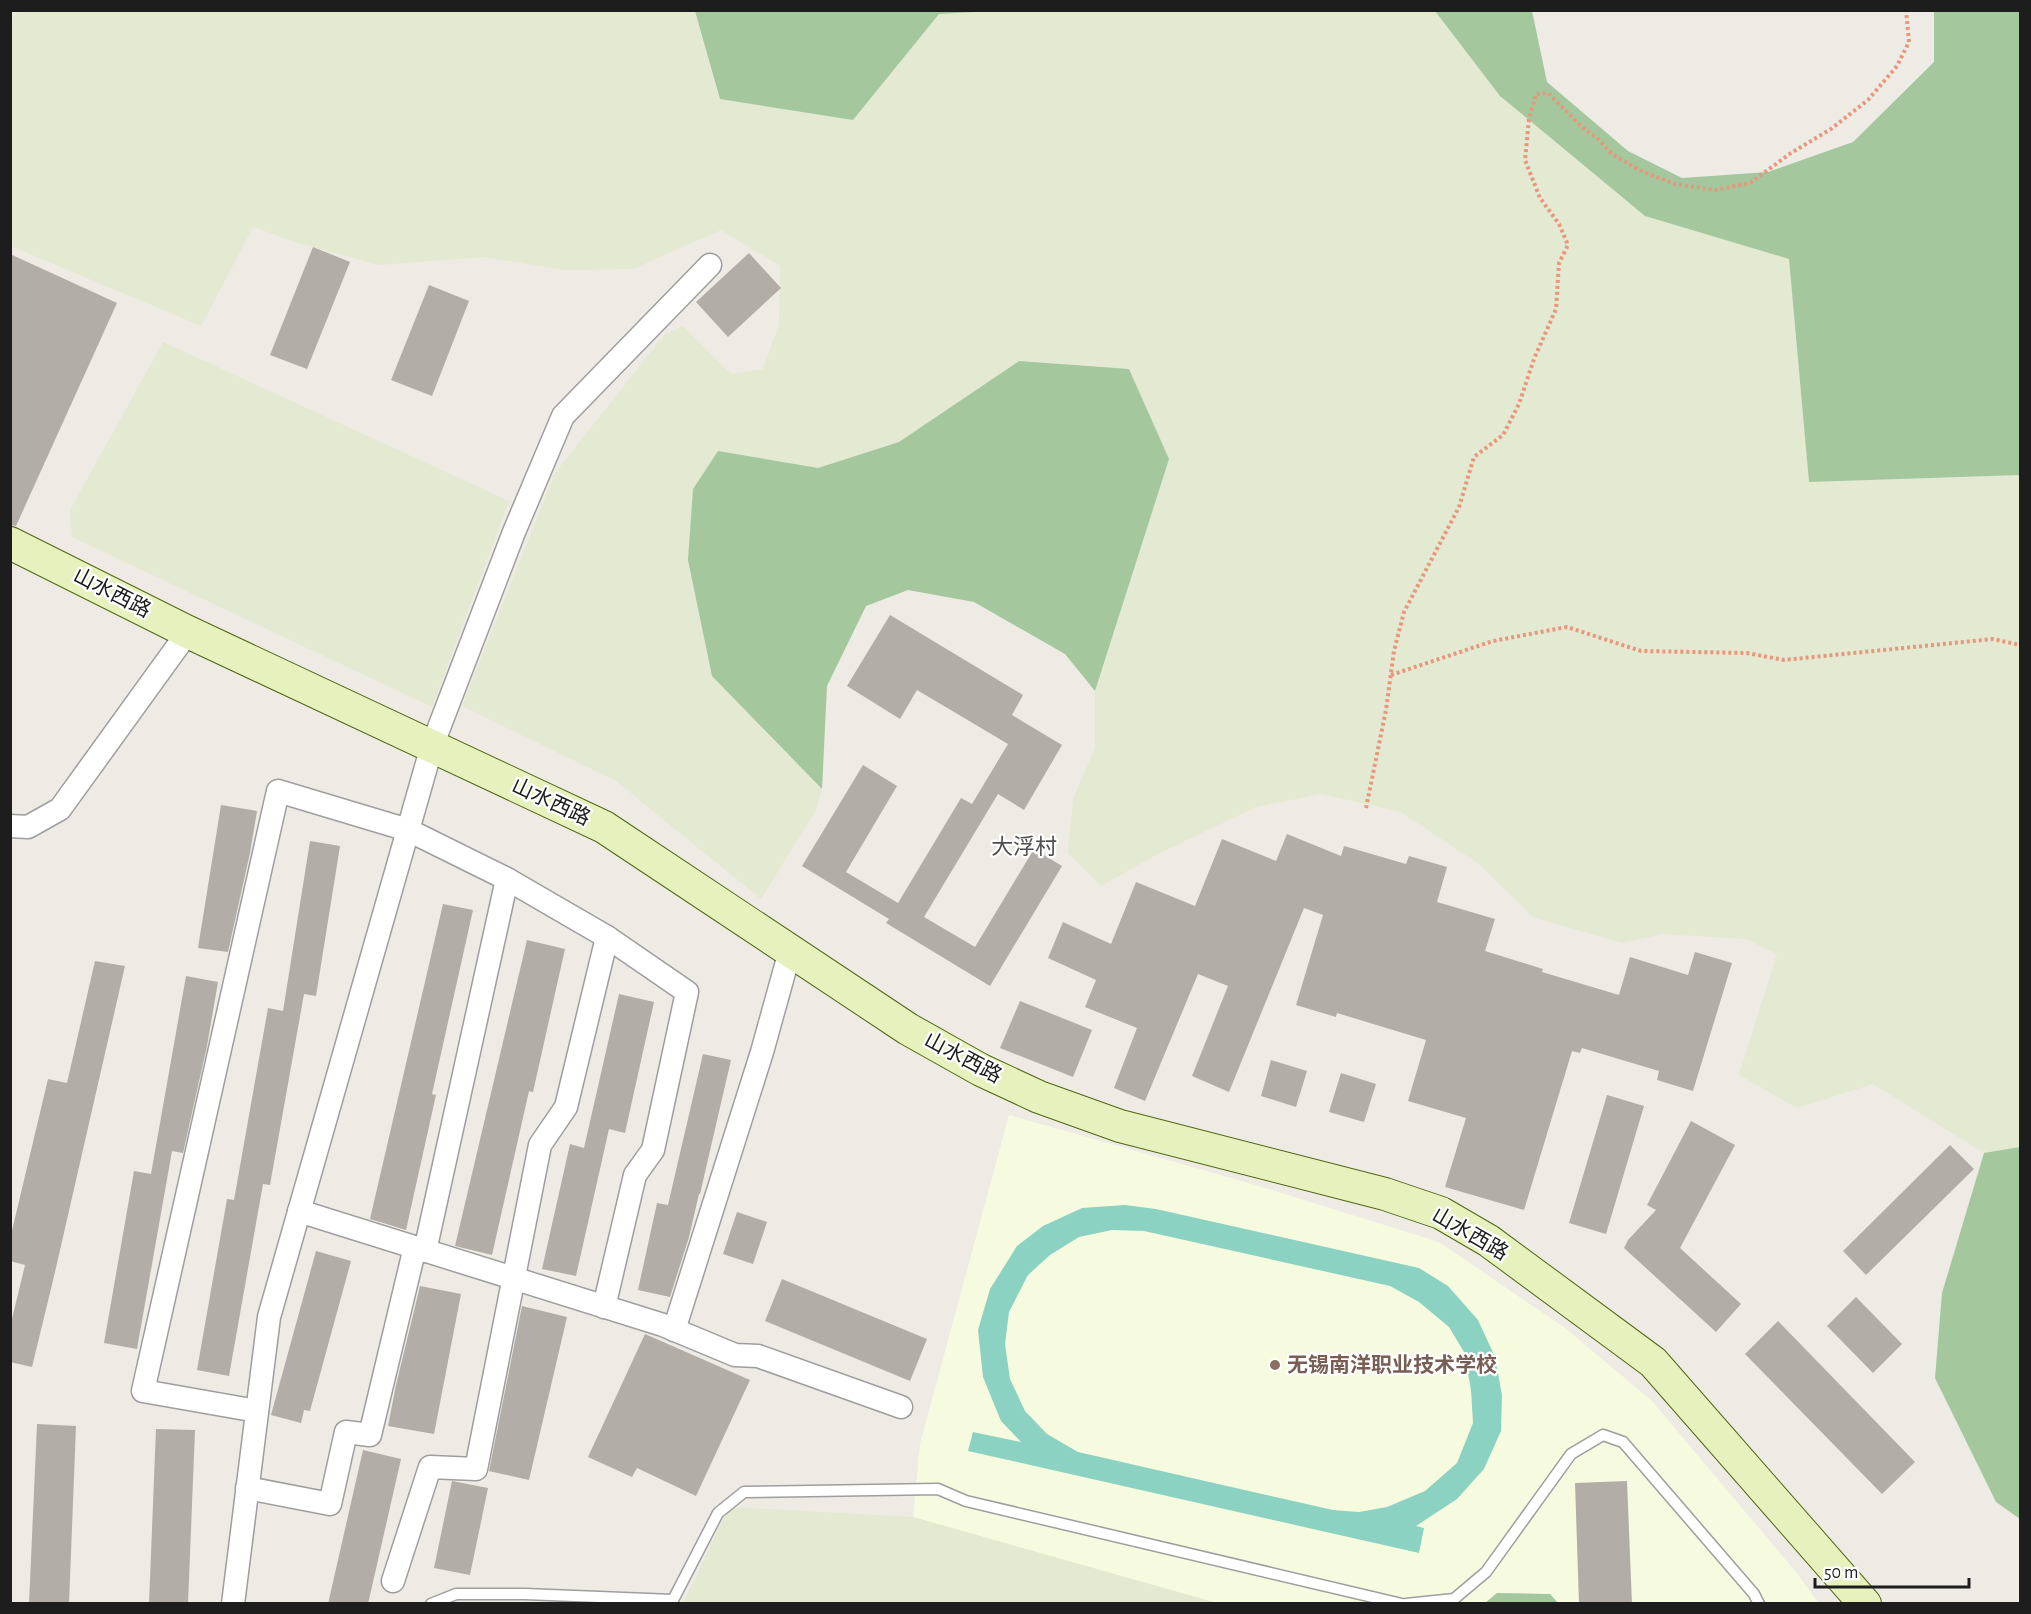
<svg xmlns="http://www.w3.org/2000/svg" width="2031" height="1614" font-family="'Alegreya Sans','Noto Sans SC',sans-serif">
	<rect width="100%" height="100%" fill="#edebe4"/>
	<path fill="#f6fbe0" d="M 1009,1115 L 1252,1184 L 1439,1242 L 1565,1328 L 1652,1401 L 1795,1571 L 1819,1603 L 1558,1604 L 1550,1594 L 1498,1593 L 1485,1604 L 1217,1603 L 913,1517 L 920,1444 Z"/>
	<g fill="#e4e9d2">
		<path d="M 19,10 L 695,11 L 720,99 L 853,120 L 939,14 L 993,10 L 1435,11 L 1500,96 L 1645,216 L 1789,259 L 1809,482 L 2020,475 L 2020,1147 L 1984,1153 L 1873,1084 L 1797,1108 L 1739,1075 L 1777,954 L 1746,939 L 1663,934 L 1622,943 L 1533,917 L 1479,864 L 1401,812 L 1321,794 L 1256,807 L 1160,853 L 1101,886 L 1068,853 L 1073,799 L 1095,748 L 1095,691 L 1019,361 L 899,442 L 818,468 L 718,451 L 712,676 L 822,789 L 816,810 L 761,899 L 616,781 L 462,706 L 555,473 L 664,335 L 683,326 L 731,374 L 763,369 L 779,324 L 780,266 L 721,230 L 633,269 L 565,270 L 484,257 L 379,265 L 295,242 L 253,227 L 201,326 L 11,246 L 10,21 Z"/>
		<path d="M 163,342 L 509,501 L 432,707 L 72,537 L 70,510 Z"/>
		<path d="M 729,1507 L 913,1517 L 1217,1603 L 683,1604 Z"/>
	</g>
	<g fill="#a4c79e">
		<path d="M 695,11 L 695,10 L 993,11 L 939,14 L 853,120 L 720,99 Z"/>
		<path d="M 1435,11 L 1532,11 L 1547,82 L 1628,151 L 1682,178 L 1768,172 L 1853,142 L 1934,62 L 1934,11 L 2020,11 L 2020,475 L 1809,482 L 1789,259 L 1645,216 L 1500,96 Z"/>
		<path d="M 1019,361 L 1129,369 L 1169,459 L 1095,691 L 1065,654 L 974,602 L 908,590 L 866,606 L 827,686 L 822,789 L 712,676 L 688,560 L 693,489 L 718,451 L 818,468 L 899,442 Z"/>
		<path d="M 2020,1147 L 2020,1519 L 1996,1502 L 1935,1378 L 1942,1293 L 1984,1153 Z"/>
		<path d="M 1497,1593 L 1550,1594 L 1558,1603 L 1485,1603 Z"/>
	</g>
	<path fill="#8cd2c2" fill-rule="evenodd" d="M 1125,1205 L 1156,1209 L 1419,1268 L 1448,1286 L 1478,1320 L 1495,1357 L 1502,1395 L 1501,1431 L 1484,1469 L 1457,1499 L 1416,1526 L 1424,1528 L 1419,1553 L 968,1451 L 973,1432 L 1021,1442 L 1001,1421 L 983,1377 L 978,1330 L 990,1289 L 1017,1246 L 1043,1226 L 1082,1208 ZM 1112,1230 L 1144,1231 L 1390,1286 L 1419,1302 L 1449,1327 L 1464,1352 L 1471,1390 L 1473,1423 L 1457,1463 L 1425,1491 L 1387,1507 L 1359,1512 L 1333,1510 L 1078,1452 L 1047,1434 L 1025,1411 L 1010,1379 L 1005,1344 L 1009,1312 L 1028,1275 L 1050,1255 L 1079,1237 Z"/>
	<g fill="#b2ada7">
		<path d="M 313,247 L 350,262 L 307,369 L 270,355 Z"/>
		<path d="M 749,253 L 781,288 L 728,337 L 696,302 Z"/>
		<path d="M 10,254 L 117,303 L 16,526 L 10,525 Z"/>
		<path d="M 429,285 L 469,301 L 432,396 L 391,380 Z"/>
		<path d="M 890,615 L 1023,695 L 1012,715 L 1062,745 L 1024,810 L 998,794 L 924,917 L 975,947 L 1034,849 L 1062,866 L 990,986 L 886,923 L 889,919 L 802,866 L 863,765 L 897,786 L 846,872 L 898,903 L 961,798 L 972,804 L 1008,744 L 917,690 L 900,719 L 847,686 Z"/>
		<path d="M 221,805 L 257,811 L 250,853 L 228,952 L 198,948 Z"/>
		<path d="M 1287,834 L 1341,856 L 1344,846 L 1406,864 L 1409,856 L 1447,867 L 1437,902 L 1495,919 L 1485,951 L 1543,969 L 1542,972 L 1619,995 L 1630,957 L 1688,975 L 1695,952 L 1732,963 L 1693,1091 L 1657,1080 L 1659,1071 L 1582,1048 L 1580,1053 L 1572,1051 L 1524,1210 L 1445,1187 L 1466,1118 L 1408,1101 L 1426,1040 L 1337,1013 L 1336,1017 L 1296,1005 L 1323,915 L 1304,908 L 1229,1092 L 1192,1076 L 1228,986 L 1198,974 L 1145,1101 L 1114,1088 L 1137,1028 L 1085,1007 L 1096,980 L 1048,958 L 1063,922 L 1111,944 L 1136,882 L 1195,906 L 1222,839 L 1276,861 Z"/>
		<path d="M 310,841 L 340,846 L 316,996 L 304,994 L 270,1185 L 263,1184 L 229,1376 L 197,1370 L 227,1199 L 234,1200 L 268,1008 L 283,1011 Z"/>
		<path d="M 443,904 L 473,910 L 432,1094 L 436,1095 L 406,1230 L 370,1219 Z"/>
		<path d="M 527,940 L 565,949 L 533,1092 L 529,1091 L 492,1255 L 455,1246 Z"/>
		<path d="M 95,961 L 125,966 L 55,1272 L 32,1367 L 10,1362 L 10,1327 L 25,1265 L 10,1261 L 10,1239 L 48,1079 L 67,1083 Z"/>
		<path d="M 186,976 L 218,982 L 207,1046 L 183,1153 L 172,1151 L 137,1349 L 104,1343 L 134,1171 L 151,1174 Z"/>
		<path d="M 619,994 L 654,1002 L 625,1133 L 609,1129 L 576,1276 L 542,1269 L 570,1144 L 584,1148 Z"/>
		<path d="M 1020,1001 L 1092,1030 L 1073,1077 L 1000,1048 Z"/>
		<path d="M 703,1054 L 731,1060 L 700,1194 L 699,1194 L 689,1237 L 670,1297 L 638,1290 L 657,1203 L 668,1205 Z"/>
		<path d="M 1271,1060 L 1307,1071 L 1296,1107 L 1261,1096 Z"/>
		<path d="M 1341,1073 L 1376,1084 L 1364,1122 L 1329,1112 Z"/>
		<path d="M 1607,1095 L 1644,1106 L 1606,1234 L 1569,1223 Z"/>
		<path d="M 1691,1121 L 1735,1145 L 1680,1248 L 1741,1304 L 1716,1332 L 1624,1248 L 1628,1240 L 1656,1210 L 1647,1205 Z"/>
		<path d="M 1950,1145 L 1974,1169 L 1866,1275 L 1843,1251 Z"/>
		<path d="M 737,1212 L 767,1222 L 753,1264 L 723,1254 Z"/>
		<path d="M 316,1251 L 351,1261 L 310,1411 L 304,1410 L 301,1423 L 271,1415 Z"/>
		<path d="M 782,1279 L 927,1339 L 910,1381 L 765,1321 Z"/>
		<path d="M 420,1286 L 461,1294 L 434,1434 L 388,1426 L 396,1385 Z"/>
		<path d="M 1856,1297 L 1902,1344 L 1873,1373 L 1827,1326 Z"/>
		<path d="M 522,1306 L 567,1317 L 529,1480 L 489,1471 Z"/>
		<path d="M 1778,1321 L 1915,1462 L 1882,1494 L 1745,1354 Z"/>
		<path d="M 645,1334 L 750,1380 L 696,1496 L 637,1468 L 632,1477 L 588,1457 Z"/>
		<path d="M 37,1424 L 76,1426 L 69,1604 L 29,1604 Z"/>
		<path d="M 156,1429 L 195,1430 L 188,1604 L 149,1604 Z"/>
		<path d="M 363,1450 L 401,1459 L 368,1604 L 328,1604 Z"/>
		<path d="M 452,1481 L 488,1488 L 470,1575 L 434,1568 Z"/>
		<path d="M 1627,1481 L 1632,1604 L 1579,1604 L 1575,1483 Z"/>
	</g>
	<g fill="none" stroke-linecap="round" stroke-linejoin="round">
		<defs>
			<g id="lane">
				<path d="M 431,1604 L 456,1594 L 525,1594 L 673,1600 L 718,1513 L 744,1492 L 938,1489 L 966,1501 L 1402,1604"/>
				<path d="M 1406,1604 L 1454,1599 L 1486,1572 L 1571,1454 L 1603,1435 L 1623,1442 L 1754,1594 L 1759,1604"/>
			</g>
			<g id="street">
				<path d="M 10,826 L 28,827 L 60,809 L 188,632"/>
				<path d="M 299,1211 L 663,1325 L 735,1355 L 758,1356 L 901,1407"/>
				<path d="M 604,1307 L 635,1175 L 653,1150 L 687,992 L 607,937"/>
				<path d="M 674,1330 L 762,1052 L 790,951"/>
				<path d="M 257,1411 L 143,1391 L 278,791 L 408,830 L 507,879 L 425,1251"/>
				<path d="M 247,1488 L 330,1504 L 346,1432 L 370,1435 L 415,1247"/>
				<path d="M 393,1581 L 430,1467 L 476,1469 L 540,1145 L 566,1107 L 607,937 L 507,879"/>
				<path d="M 233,1604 L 269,1317 L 432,746 L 514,532 L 563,416 L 710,265"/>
			</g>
			<path id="secondary" d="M 10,543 L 188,632 L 604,827 L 908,1029 L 981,1070 L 1039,1097 L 1120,1126 L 1385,1194 L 1441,1213 L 1489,1241 L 1653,1362 L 1865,1604"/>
		</defs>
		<use href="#lane" stroke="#9e9e9e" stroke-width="13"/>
		<use href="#street" stroke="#9e9e9e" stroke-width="25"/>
		<use href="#secondary" stroke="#506612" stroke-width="34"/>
		<g stroke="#e8977b" stroke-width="4" stroke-dasharray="3 3" stroke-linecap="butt">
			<path d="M 1391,675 L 1493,641 L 1567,627 L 1641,651 L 1747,653 L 1784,660 L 1993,639 L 2020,645"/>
			<path d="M 1366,808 L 1386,710 L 1394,651 L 1404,612 L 1459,507 L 1474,457 L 1503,435 L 1519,404 L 1534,359 L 1556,309 L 1559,263 L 1568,245 L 1559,224 L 1540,198 L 1525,160 L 1529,119 L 1536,94 L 1548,93 L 1582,127 L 1598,139 L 1612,154 L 1641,171 L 1675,184 L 1716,190 L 1750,183 L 1791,153 L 1831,129 L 1868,100 L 1897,66 L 1909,42 L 1906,10"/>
		</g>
		<use href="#lane" stroke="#fff" stroke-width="10"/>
		<use href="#street" stroke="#fff" stroke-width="22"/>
		<use href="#secondary" stroke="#e6f1be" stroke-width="32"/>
	</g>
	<circle fill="#8d6e63" stroke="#fff" stroke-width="2" cx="1275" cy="1365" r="6"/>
	<g text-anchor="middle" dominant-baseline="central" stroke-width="4.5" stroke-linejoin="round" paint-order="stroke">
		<g font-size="21" fill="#1d1d1d" stroke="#fff">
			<text transform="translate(112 593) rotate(27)">山水西路</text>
			<text transform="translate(551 802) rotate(25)">山水西路</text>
			<text transform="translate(963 1058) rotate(28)">山水西路</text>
			<text transform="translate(1470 1234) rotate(30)">山水西路</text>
		</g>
		<g font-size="21" font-weight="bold" fill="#785e54" stroke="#fff" text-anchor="start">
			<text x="1287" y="1365">无锡南洋职业技术学校</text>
		</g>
		<g font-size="22" fill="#505050" stroke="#fff">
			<text x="1024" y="847">大浮村</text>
		</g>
	</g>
	<rect width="2031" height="1614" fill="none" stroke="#1d1d1d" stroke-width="24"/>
	<path d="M1815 1578v9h154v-9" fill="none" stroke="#1d1d1d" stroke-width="3"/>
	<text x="1824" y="1578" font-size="18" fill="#1d1d1d" stroke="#ffffff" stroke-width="4.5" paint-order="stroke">50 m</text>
</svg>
